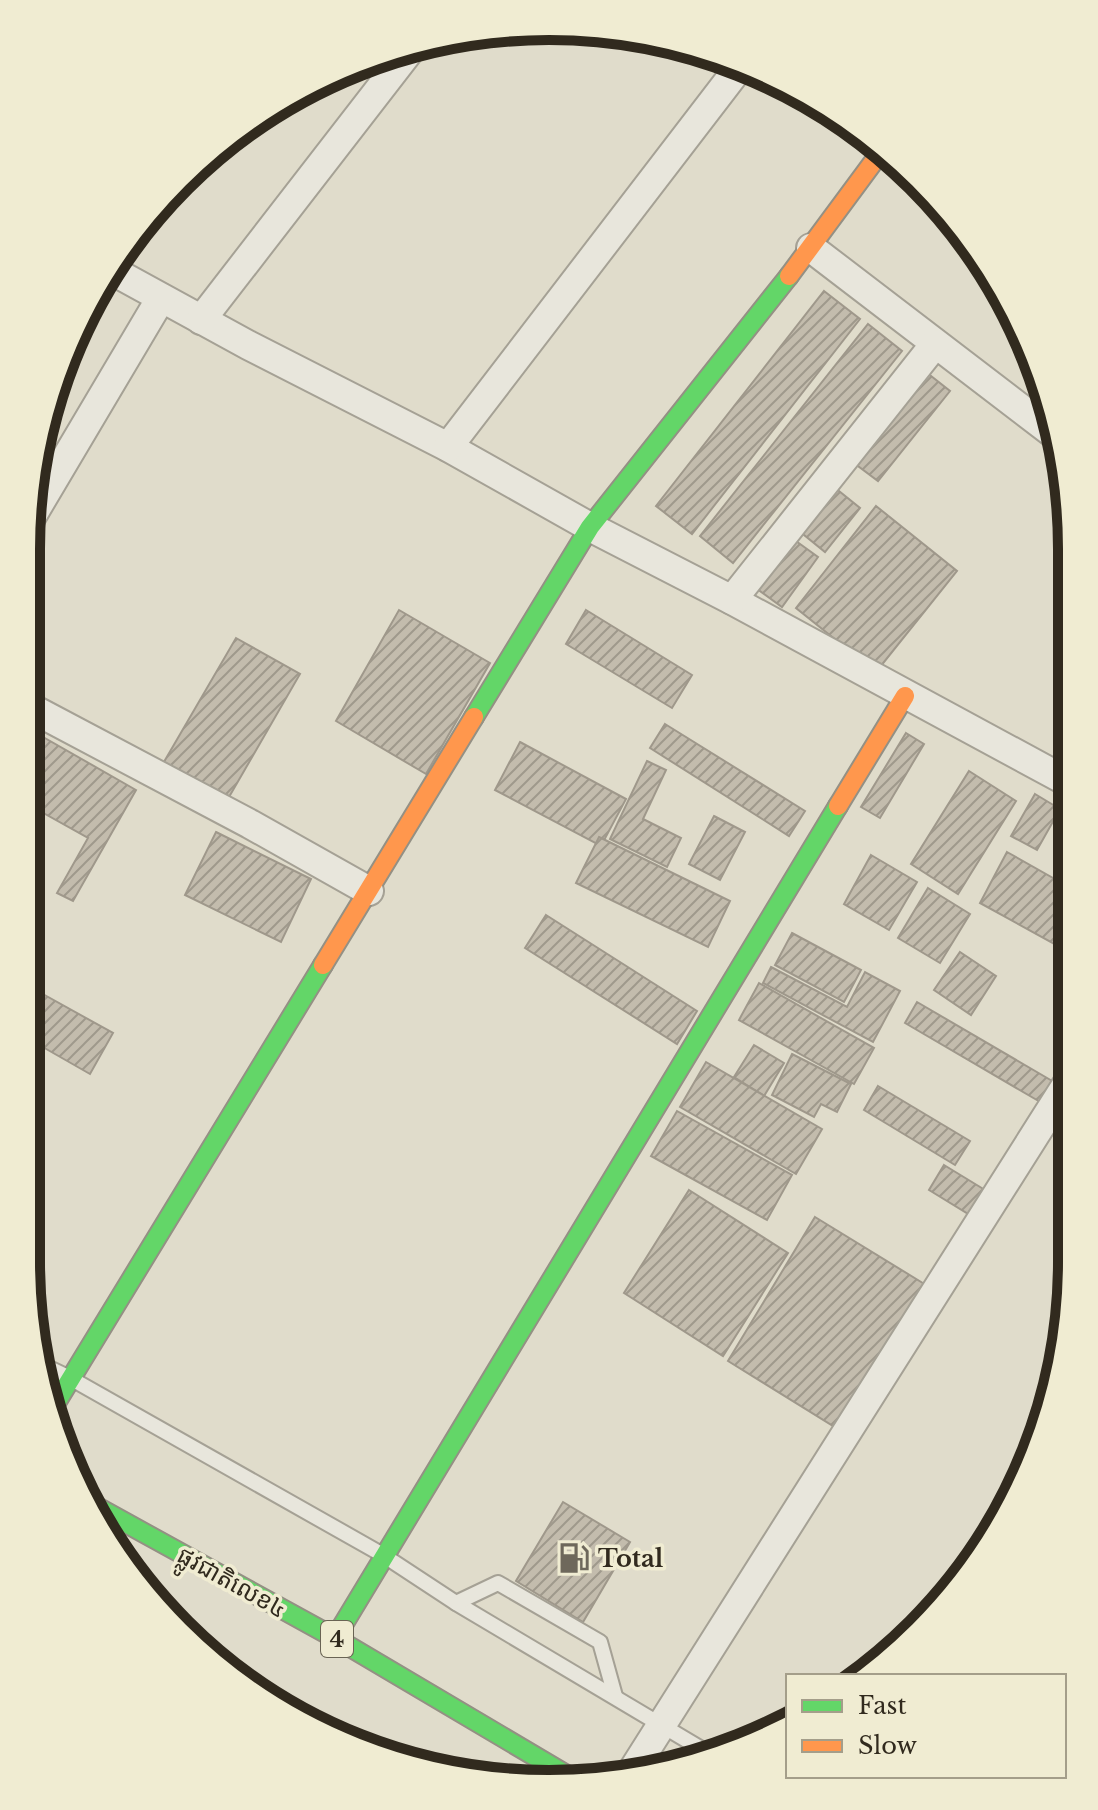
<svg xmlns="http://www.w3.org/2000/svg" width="1098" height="1810" font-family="'Libre Baskerville','Noto Sans Khmer',serif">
	<defs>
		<pattern id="building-hatch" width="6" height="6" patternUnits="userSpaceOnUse" patternTransform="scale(2)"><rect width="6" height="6" fill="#c3bcad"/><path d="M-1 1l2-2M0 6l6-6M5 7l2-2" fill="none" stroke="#9f998c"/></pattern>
	</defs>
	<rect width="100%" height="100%" fill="#e0dccb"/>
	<g fill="url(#building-hatch)" stroke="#9f988b" stroke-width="2">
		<path d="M 824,291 L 860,319 L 692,534 L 656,506 Z"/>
		<path d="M 868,324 L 902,351 L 733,563 L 700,536 Z"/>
		<path d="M 926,372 L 950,391 L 878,481 L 854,463 Z"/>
		<path d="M 834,487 L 860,508 L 825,552 L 798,530 Z"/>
		<path d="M 876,506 L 957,571 L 876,672 L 796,608 Z"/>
		<path d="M 789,536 L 818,557 L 782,607 L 753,586 Z"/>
		<path d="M 399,610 L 490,663 L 426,774 L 336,721 Z"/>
		<path d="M 586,610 L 692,675 L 672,708 L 566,644 Z"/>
		<path d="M 236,638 L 300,674 L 225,804 L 161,767 Z"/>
		<path d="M 665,724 L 805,811 L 789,836 L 650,748 Z"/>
		<path d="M 29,729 L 136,790 L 73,901 L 57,893 L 88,838 L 29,805 Z"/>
		<path d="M 906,733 L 924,744 L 880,818 L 861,807 Z"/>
		<path d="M 520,742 L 626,799 L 601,846 L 495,790 Z"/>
		<path d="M 647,761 L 666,770 L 643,819 L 681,838 L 667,867 L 610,839 Z"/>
		<path d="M 969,771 L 1016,801 L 958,894 L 911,864 Z"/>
		<path d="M 1035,794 L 1060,809 L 1037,850 L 1011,836 Z"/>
		<path d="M 714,816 L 745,832 L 720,880 L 689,864 Z"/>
		<path d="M 216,832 L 311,879 L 281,942 L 185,895 Z"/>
		<path d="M 599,837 L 730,901 L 708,947 L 576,883 Z"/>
		<path d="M 1007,852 L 1069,887 L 1069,952 L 980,903 Z"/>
		<path d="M 871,855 L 917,882 L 889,930 L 844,904 Z"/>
		<path d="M 928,888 L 970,914 L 940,963 L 898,938 Z"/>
		<path d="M 546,915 L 697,1011 L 677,1044 L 525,948 Z"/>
		<path d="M 792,933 L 861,970 L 844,1002 L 775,965 Z"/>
		<path d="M 960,952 L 996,976 L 971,1015 L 934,990 Z"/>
		<path d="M 771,967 L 847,1007 L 865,972 L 900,991 L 873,1042 L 763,983 Z"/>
		<path d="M 759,983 L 874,1048 L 854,1084 L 739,1020 Z"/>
		<path d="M 32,988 L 113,1033 L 90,1074 L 27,1038 L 28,996 Z"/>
		<path d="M 917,1002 L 1054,1082 L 1042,1103 L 905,1023 Z"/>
		<path d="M 754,1045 L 784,1063 L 764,1096 L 734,1077 Z"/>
		<path d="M 792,1054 L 851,1084 L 837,1112 L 821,1104 L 814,1117 L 772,1095 Z"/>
		<path d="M 706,1062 L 822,1129 L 796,1174 L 680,1107 Z"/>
		<path d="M 878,1086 L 970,1141 L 955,1165 L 864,1110 Z"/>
		<path d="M 677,1111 L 792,1175 L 767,1220 L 651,1156 Z"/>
		<path d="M 944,1165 L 985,1190 L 970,1215 L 929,1190 Z"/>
		<path d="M 689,1190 L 788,1253 L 723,1356 L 624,1293 Z"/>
		<path d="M 815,1217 L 926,1285 L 838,1429 L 728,1361 Z"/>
		<path d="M 563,1502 L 630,1542 L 583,1622 L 516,1581 Z"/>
	</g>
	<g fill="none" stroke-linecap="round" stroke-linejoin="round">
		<defs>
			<g id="lane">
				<path d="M 43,1365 L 70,1378 L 383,1555 L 456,1603 L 715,1757"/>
				<path d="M 456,1603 L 498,1583 L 600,1642 L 615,1696"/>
			</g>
			<g id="street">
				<path d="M 811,248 L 1058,437"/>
				<path d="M 111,270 L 248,345 L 448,447 L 590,527 L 732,600 L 1070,783"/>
				<path d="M 201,320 L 413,46"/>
				<path d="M 448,447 L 741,65"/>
				<path d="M 30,519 L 161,298"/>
				<path d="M 732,600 L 935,344"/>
				<path d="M 29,707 L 250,824 L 369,891"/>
				<path d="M 633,1770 L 1069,1081"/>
			</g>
			<g id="fast">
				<path d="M 474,717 L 590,527 L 789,276"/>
				<path d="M 51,1411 L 323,965"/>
				<path d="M 95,1506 L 335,1638 L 575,1780"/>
				<path d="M 335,1638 L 838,806"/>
			</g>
			<g id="slow">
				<path d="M 789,276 L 883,149"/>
				<path d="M 838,806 L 905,696"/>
				<path d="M 323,965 L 474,717"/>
			</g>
		</defs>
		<use href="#lane" stroke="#a5a195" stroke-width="18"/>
		<use href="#street" stroke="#a5a195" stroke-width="32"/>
		<use href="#fast" stroke="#949084" stroke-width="22"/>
		<use href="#slow" stroke="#949084" stroke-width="22"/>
		<use href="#lane" stroke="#e8e6dc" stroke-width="14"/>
		<use href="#street" stroke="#e8e6dc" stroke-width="28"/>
		<use href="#fast" stroke="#63d668" stroke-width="18"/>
		<use href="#slow" stroke="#ff974d" stroke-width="18"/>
	</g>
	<defs>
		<symbol id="fuel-bare" viewBox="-9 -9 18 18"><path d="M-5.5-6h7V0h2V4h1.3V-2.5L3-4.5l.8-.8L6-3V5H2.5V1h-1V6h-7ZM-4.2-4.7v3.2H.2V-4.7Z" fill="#6e685b" stroke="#f0ecd2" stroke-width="2.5" paint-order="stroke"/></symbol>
	</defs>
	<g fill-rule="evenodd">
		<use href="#fuel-bare" x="552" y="1536" width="44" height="44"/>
	</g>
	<g text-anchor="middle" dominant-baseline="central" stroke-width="7" stroke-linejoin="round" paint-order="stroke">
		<rect fill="#f0ecd2" stroke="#6a6454" stroke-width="2" x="321" y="1621" width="32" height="36" rx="6"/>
		<g font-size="22" font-weight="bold" fill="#312a1e">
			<text x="337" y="1639">4</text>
		</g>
		<g font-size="24" font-weight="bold" fill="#312a1e" stroke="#f0ecd2" text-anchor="start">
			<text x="598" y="1558">Total</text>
		</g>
		<g font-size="24" fill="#312a1e" stroke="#f0ecd2">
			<text transform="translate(232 1582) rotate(29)">ផ្លូវជាតិលេខ៤</text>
		</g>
	</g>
	<path d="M0 0H1098V1810H0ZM549 40H549A509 509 0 0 1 1058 549V1261A509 509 0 0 1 549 1770H549A509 509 0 0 1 40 1261V549A509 509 0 0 1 549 40Z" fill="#f0ecd2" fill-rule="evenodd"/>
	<path fill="none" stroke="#312a1e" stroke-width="10" d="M549 40H549A509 509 0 0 1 1058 549V1261A509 509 0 0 1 549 1770H549A509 509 0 0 1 40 1261V549A509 509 0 0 1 549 40Z"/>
	<rect x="786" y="1674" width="280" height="104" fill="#f0ecd2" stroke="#a49e8a" stroke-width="2"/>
	<rect x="802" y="1700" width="40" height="12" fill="#63d668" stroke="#a49e8a" stroke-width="2"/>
	<text x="858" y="1714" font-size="24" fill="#312a1e">Fast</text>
	<rect x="802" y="1740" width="40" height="12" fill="#ff974d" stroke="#a49e8a" stroke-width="2"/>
	<text x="858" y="1754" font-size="24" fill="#312a1e">Slow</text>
</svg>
